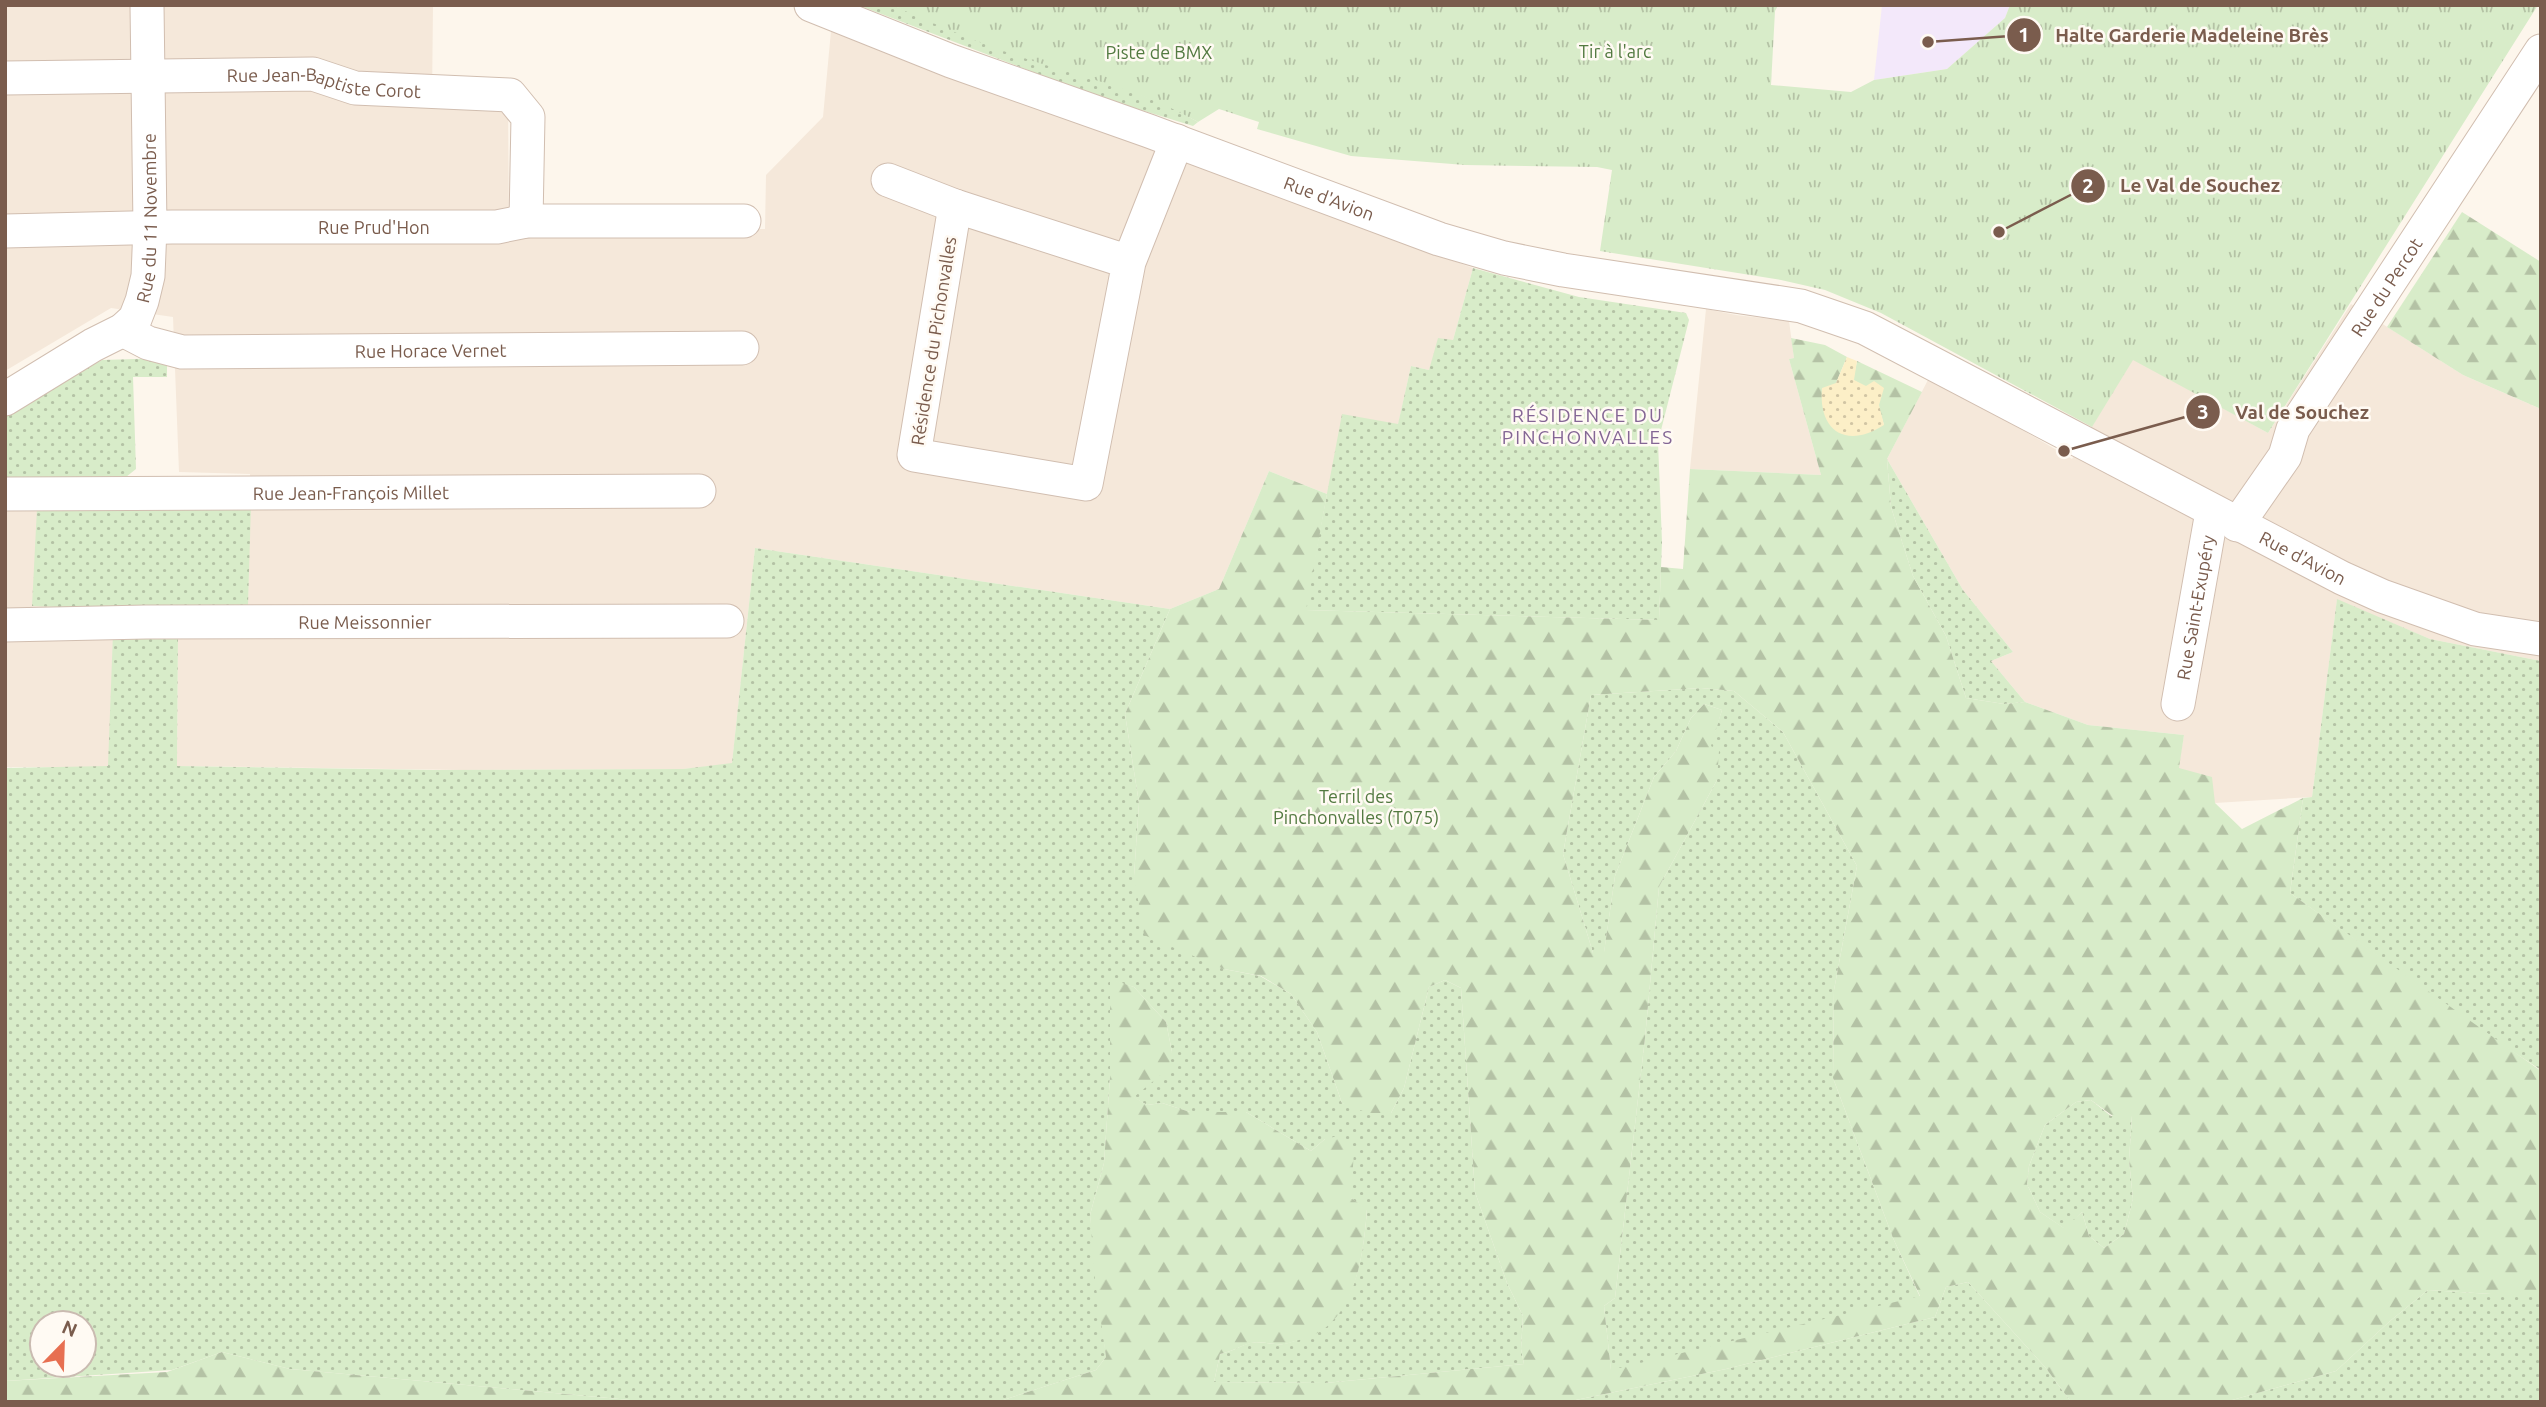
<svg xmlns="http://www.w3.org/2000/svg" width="2546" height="1407" font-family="Ubuntu,sans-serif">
	<defs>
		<pattern id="grass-dots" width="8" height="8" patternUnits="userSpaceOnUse" patternTransform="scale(1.75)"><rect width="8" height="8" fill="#d8ecc9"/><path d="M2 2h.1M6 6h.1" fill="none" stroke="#b4c2a5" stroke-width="1.8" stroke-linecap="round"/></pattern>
		<pattern id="forest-firs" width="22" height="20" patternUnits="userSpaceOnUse" patternTransform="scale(1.75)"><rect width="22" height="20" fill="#d8ecc9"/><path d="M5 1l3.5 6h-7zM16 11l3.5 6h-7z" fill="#b4c2a5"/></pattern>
		<pattern id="sand-dots" width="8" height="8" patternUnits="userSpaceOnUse" patternTransform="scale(1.75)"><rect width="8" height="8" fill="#fcefc7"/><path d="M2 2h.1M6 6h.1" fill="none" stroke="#d1c5a4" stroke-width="1.8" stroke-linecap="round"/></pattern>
		<pattern id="park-tufts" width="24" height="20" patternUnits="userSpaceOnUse" patternTransform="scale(1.75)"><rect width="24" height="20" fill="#d8ecc9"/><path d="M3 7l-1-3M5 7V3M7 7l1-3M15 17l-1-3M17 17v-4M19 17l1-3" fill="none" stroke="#b4c2a5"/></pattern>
	</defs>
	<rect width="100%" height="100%" fill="#fdf6ec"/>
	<g fill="#f5e8da">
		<path d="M 5,5 L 433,5 L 432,99 L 508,102 L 509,231 L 765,229 L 766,175 L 823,117 L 831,31 L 1473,268 L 1453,340 L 1429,370 L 1411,366 L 1398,425 L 1327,494 L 1269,471 L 1219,589 L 1170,609 L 755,548 L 732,764 L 683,769 L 460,770 L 177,766 L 178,634 L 250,634 L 248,605 L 250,474 L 179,472 L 173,317 L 111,308 L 5,371 Z"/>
		<path d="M 2351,304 L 2463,375 L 2541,409 L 2541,661 L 2430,639 L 2337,600 L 2312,797 L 2215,803 L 2178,768 L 2184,735 L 2088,725 L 2025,702 L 1991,661 L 2013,652 L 1963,590 L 1887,459 L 1930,376 L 2072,459 L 2133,359 L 2268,433 Z"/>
		<path d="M 1706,309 L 1736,315 L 1789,321 L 1794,358 L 1789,359 L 1821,475 L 1690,469 Z"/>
		<path d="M 5,507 L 37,508 L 114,609 L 109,767 L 5,767 Z"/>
	</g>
	<path fill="#f3e8fa" d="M 1882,5 L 2010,5 L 2005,18 L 1947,69 L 1874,80 Z"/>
	<g fill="url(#grass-dots)" fill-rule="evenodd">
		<path d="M 858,5 L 892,5 L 1026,58 L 1116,85 L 1169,106 L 1198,122 L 1193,126 L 1096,96 Z"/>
		<path d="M 1473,268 L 1579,297 L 1686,313 L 1689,320 L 1658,442 L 1662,542 L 1659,620 L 1305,610 L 1342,414 L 1398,424 L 1411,366 L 1429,370 L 1438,338 L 1453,340 Z"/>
		<path d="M 167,358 L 167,377 L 133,377 L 136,469 L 126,477 L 5,478 L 5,415 L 102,360 Z"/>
		<path d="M 1887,459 L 1963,590 L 2013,652 L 1991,661 L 2025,702 L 2004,704 L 1966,698 L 1946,636 L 1913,576 L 1891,507 Z"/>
		<path d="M 251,505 L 248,605 L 114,609 L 32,606 L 37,508 Z"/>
		<path d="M 755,548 L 1170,609 L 1125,714 L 1139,803 L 1134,876 L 1224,969 L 1260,976 L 1291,994 L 1317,1032 L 1342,1103 L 1391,1113 L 1404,1088 L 1429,987 L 1445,980 L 1461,988 L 1475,1192 L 1507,1283 L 1523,1316 L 1521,1349 L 1524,1364 L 1325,1383 L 1214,1382 L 1220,1354 C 1231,1352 1240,1346 1250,1343 C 1262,1340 1276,1347 1288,1343 C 1354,1326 1362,1268 1367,1210 L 1351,1198 L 1325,1139 L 1311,1151 L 1246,1112 L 1190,1112 L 1162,1103 L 1147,1105 L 1133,1097 L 1172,1052 L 1166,1022 L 1134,987 L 1110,980 L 1110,1077 L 1104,1163 L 1090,1215 L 1106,1357 L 1096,1370 L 997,1402 L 652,1402 L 290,1369 L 222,1352 L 172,1370 L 5,1381 L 5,768 L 108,766 L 113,632 L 178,634 L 177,766 L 433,770 L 683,769 L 732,763 ZM 42,1323 L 84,1323 L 84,1365 L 42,1365 Z"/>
		<path d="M 2337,599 L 2430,639 L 2541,661 L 2541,1070 L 2492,1038 L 2290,893 L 2303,798 L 2312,797 Z"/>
		<path d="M 1701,688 L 1734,691 L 1783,732 L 1857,866 L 1834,990 L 1833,1078 L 1893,1238 L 1920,1297 L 1611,1371 L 1604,1306 L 1615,1298 L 1645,1038 L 1659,887 L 1717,780 L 1710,746 L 1722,710 L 1704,704 L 1691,718 L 1676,751 L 1654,777 L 1615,876 L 1604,953 L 1593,953 L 1563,854 L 1591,695 Z"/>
		<path d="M 2091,1100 L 2111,1116 L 2132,1115 L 2129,1160 L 2133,1199 L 2124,1234 L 2104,1248 L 2089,1236 L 2082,1212 L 2065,1229 L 2040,1212 L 2027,1184 L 2029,1166 L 2045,1125 L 2076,1102 Z"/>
		<path d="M 1968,1282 L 2045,1367 L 2071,1402 L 1566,1402 L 1726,1369 L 1935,1317 L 1946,1287 Z"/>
		<path d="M 2428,1290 L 2491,1294 L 2541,1294 L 2541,1402 L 2225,1402 L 2336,1371 L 2390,1321 Z"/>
	</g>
	<g fill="url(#forest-firs)" fill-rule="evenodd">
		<path d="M 2462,212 L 2541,262 L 2541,409 L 2463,375 L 2387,327 Z"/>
		<path d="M 1791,338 L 1825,345 L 1847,357 L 1836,383 L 1884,425 C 1879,405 1873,389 1853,380 L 1857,361 L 1922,392 L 1887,459 L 1891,507 L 1913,576 L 1946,636 L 1966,698 L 2004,704 L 2025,702 L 2088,725 L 2184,735 L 2179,768 L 2212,777 L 2215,803 L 2242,829 L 2303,798 L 2290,893 L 2541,1071 L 2541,1294 L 2491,1294 L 2428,1290 L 2390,1321 L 2336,1371 L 2225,1402 L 2071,1402 L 2045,1367 L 1968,1282 L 1946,1287 L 1935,1317 L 1726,1369 L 1566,1402 L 997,1402 L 1096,1370 L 1106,1357 L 1095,1280 L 1090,1215 L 1104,1163 L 1110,1077 L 1110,979 L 1134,987 L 1166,1022 L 1172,1052 L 1168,1069 L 1134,1097 L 1147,1105 L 1162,1103 L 1190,1112 L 1246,1112 L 1311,1151 L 1325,1139 L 1342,1135 L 1354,1150 L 1351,1198 L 1367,1209 C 1364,1249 1358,1303 1324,1329 C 1315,1336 1299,1340 1289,1343 C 1277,1347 1263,1340 1251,1343 C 1240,1346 1231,1352 1220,1354 L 1214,1382 L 1325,1383 L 1524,1364 L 1521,1349 L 1523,1316 L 1507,1283 L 1475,1192 L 1461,988 L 1445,980 L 1429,987 L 1404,1088 L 1391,1113 L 1368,1113 L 1342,1103 L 1317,1032 L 1291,994 L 1261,976 L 1224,969 L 1144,935 L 1134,876 L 1139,803 L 1125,714 L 1170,609 L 1219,589 L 1269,471 L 1327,494 L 1306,610 L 1659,620 L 1661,567 L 1683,569 L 1690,469 L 1821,475 L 1789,359 L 1794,358 ZM 1701,688 L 1734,691 L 1783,732 L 1857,866 L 1834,990 L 1833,1078 L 1893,1238 L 1920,1296 L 1611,1370 L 1604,1306 L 1615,1298 L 1645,1038 L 1659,887 L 1717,780 L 1719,751 L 1711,746 L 1722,710 L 1704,704 L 1691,718 L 1676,751 L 1654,777 L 1615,876 L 1604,952 L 1593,953 L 1563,854 L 1591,695 ZM 2091,1100 L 2121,1122 L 2132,1116 L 2129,1160 L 2133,1199 L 2124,1234 L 2104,1248 L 2089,1236 L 2082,1212 L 2064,1228 L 2040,1212 L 2027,1184 L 2029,1166 L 2045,1125 L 2076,1102 Z"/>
		<path d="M 222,1352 L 290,1369 L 652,1402 L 5,1402 L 5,1381 L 167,1372 Z"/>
	</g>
	<path fill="url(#sand-dots)" d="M 1847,357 L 1857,361 L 1854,380 L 1866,386 L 1874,381 L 1884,388 L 1879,405 L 1884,425 C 1847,449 1818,432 1822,388 L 1836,383 Z"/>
	<path fill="url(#park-tufts)" d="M 892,5 L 1778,5 L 1775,11 L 1771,85 L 1851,92 L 1874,80 L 1947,69 L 2005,18 L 2010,5 L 2538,5 L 2268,433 L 2133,360 L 2092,427 L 1881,313 L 1825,290 L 1781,280 L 1600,251 L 1612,170 L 1597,167 L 1465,165 L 1351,156 L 1257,129 L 1259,122 L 1219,109 L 1198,122 C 1144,91 1085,78 1027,59 C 981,44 936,25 892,5 Z"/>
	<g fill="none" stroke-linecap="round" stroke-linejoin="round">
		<defs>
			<g id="minor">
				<path id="s1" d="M 811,5 L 951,61 L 1149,131 L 1439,239 L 1504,258 L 1563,270 L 1801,306 L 1865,328 L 2342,578 L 2382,596 L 2475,629 L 2541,639"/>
				<path id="s2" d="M 5,78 L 313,74 L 355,88 L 510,95 L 528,117 L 526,221"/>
				<path d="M 888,180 L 955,206"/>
				<path id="s3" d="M 5,231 L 172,227 L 497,227 L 526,221 L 744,221"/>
				<path d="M 1129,262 L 955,206 L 914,455 L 1086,484 L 1129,262 L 1177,141"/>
				<path id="s4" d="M 123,330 L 148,343 L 182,352 L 742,348"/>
				<path id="s5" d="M 5,399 L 93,345 L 123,330 L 135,319 L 142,301 L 148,276 L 150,227 L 147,5"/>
				<path id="s6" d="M 5,494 L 699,491"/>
				<path id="s7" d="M 2237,525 L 2285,456 L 2293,429 L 2541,51"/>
				<path id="s8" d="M 5,625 L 146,622 L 727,621"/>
				<path id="s9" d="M 2178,704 L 2212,512"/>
			</g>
		</defs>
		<use href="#minor" stroke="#d1beb0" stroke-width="35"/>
		<use href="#minor" stroke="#fff" stroke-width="33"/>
	</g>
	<g text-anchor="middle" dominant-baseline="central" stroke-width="5" stroke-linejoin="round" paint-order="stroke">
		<g font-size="18" fill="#537a41" stroke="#fffaf3">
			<text x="1615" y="51">Tir à l'arc</text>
			<text x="1159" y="52">Piste de BMX</text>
			<text x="1356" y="796">Terril des<tspan x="1356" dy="21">Pinchonvalles (T075)</tspan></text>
		</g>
		<g font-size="18" fill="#7a5c4d" stroke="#fffaf3">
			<text stroke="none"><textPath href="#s2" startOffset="320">Rue Jean-Baptiste Corot</textPath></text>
			<text stroke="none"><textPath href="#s1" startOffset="553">Rue d'Avion</textPath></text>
			<text stroke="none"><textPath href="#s5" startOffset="256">Rue du 11 Novembre</textPath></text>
			<text stroke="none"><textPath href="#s3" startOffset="369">Rue Prud'Hon</textPath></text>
			<text stroke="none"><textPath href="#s7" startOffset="282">Rue du Percot</textPath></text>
			<text transform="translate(933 341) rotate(-81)">Résidence du Pichonvalles</text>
			<text stroke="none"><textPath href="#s4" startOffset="312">Rue Horace Vernet</textPath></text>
			<text stroke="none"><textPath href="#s6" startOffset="346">Rue Jean-François Millet</textPath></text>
			<text stroke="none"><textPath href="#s1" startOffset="1601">Rue d'Avion</textPath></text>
			<text stroke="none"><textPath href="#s9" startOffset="98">Rue Saint-Exupéry</textPath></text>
			<text stroke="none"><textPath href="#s8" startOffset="360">Rue Meissonnier</textPath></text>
		</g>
		<g font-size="19" letter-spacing="2" fill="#846695" stroke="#fffaf3">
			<text x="1588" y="415">RÉSIDENCE DU<tspan x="1588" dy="22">PINCHONVALLES</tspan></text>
		</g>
	</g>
	<path fill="none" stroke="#7a5c4d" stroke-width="2.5" d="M1928 42L2024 35M1999 232L2088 186M2064 451L2203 412"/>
	<g fill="#7a5c4d" stroke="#fffaf3" stroke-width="2.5">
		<circle cx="1928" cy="42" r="7"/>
		<circle cx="1999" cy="232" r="7"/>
		<circle cx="2064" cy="451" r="7"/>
		<circle cx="2024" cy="35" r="18"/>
		<circle cx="2088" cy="186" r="18"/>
		<circle cx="2203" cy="412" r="18"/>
	</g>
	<g font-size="21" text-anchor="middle" font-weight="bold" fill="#fff">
		<text x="2024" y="42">1</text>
		<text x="2088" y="193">2</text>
		<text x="2203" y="419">3</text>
	</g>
	<g font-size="19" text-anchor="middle" font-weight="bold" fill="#7a5c4d" stroke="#fffaf3" stroke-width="5" stroke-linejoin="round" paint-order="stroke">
		<text x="2192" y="42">Halte Garderie Madeleine Brès</text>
		<text x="2200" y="192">Le Val de Souchez</text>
		<text x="2302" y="419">Val de Souchez</text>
	</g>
	<rect width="2546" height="1407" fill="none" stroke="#7a5c4d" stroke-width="14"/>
	<g transform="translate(63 1344) rotate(23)"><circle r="33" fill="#fffaf3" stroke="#cabbb1" stroke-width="2"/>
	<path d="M0-5L12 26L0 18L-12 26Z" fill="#e76f51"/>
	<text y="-10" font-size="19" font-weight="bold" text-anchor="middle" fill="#7a5c4d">N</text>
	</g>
</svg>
